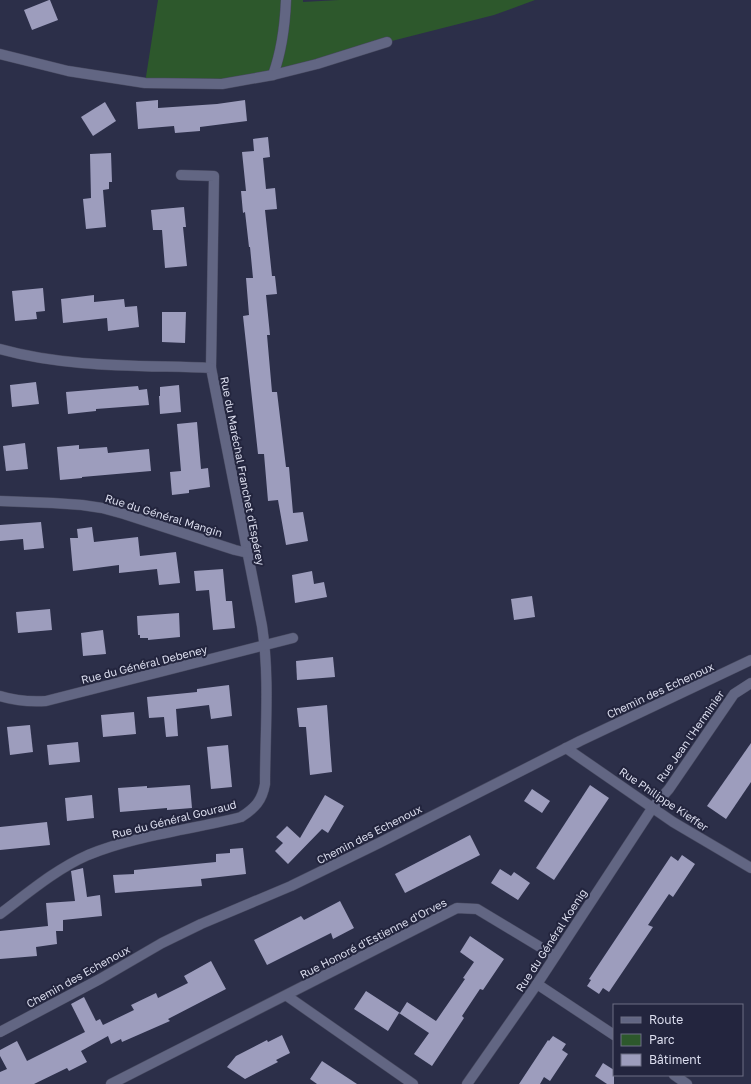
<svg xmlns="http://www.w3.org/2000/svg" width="751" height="1084" font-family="'Golos Text',sans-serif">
	<rect width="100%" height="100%" fill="#2c2f49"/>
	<path fill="#2d582c" d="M 158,0 L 303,0 L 303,2 L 339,0 L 535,0 L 494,15 L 222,84 L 145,83 Z"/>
	<g fill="#9d9dbd">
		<path d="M 49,0 L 50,0 L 58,20 L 32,30 L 24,10 Z"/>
		<path d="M 158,100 L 158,108 L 217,104 L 245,100 L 247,121 L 200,127 L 200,131 L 175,133 L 174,126 L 138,129 L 136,102 Z"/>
		<path d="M 105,102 L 116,121 L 93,136 L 81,117 Z"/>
		<path d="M 268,137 L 270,157 L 263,158 L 266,189 L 275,188 L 277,209 L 265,210 L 272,276 L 275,276 L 277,294 L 266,295 L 270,335 L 267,335 L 272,392 L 277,392 L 286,467 L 289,467 L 293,513 L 303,512 L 308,541 L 286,545 L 278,500 L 268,501 L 264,454 L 258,454 L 243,316 L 249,315 L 246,278 L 253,278 L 250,247 L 249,247 L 245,212 L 243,213 L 241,191 L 246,191 L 242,152 L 254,151 L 253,139 Z"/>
		<path d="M 111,153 L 112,182 L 109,182 L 109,189 L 103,190 L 106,227 L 86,229 L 83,199 L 91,198 L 90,154 Z"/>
		<path d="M 184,207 L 186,227 L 183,227 L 187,266 L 165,268 L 162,230 L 153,230 L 151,210 Z"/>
		<path d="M 43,288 L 45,311 L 36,312 L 37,319 L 15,321 L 12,291 Z"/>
		<path d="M 94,295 L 94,302 L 124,299 L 125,307 L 137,306 L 139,327 L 108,331 L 107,318 L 63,323 L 61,299 Z"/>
		<path d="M 162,312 L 186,312 L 185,343 L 162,342 Z"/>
		<path d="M 36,382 L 39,404 L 12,407 L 10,385 Z"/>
		<path d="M 179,385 L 181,412 L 160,414 L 159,396 L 160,396 L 160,387 Z"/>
		<path d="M 138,386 L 139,390 L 147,389 L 149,405 L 96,409 L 96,411 L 68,414 L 66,392 Z"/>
		<path d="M 197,422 L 201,469 L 208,468 L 210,487 L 189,490 L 189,493 L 172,495 L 170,472 L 181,471 L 177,424 Z"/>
		<path d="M 25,443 L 28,469 L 6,471 L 3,446 Z"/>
		<path d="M 79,445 L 79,449 L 107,447 L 108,453 L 149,449 L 151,471 L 82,477 L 82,478 L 60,480 L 57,447 Z"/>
		<path d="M 41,522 L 44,548 L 24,550 L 23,539 L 0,541 L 0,525 Z"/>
		<path d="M 92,527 L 94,542 L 138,537 L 140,556 L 176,552 L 180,583 L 159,585 L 157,569 L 119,573 L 119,565 L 73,571 L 70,538 L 78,538 L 77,529 Z"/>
		<path d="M 223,569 L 226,601 L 232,601 L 235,628 L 213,630 L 209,590 L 196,591 L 194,571 Z"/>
		<path d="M 312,571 L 314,584 L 324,582 L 327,597 L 295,603 L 292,575 Z"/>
		<path d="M 532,596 L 535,617 L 514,620 L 511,599 Z"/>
		<path d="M 50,609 L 52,630 L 18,633 L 16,612 Z"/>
		<path d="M 179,613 L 180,637 L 148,640 L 148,638 L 140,638 L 140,635 L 138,635 L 137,616 Z"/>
		<path d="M 103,630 L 106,654 L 83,656 L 81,633 Z"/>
		<path d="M 333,657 L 335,677 L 297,680 L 296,661 Z"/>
		<path d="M 229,685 L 232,716 L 211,719 L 209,705 L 176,709 L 178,736 L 166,737 L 164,717 L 149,718 L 147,697 L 197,692 L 197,689 Z"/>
		<path d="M 327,705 L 332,772 L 310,775 L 306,727 L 299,727 L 297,708 Z"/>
		<path d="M 134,712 L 136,734 L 103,737 L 101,715 Z"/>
		<path d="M 30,725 L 33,752 L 10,755 L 7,727 Z"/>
		<path d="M 78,742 L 80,762 L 49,765 L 47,745 Z"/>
		<path d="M 751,743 L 751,782 L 726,819 L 707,806 Z"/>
		<path d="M 228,745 L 232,787 L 211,789 L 207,747 Z"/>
		<path d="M 190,785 L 192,808 L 167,810 L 167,808 L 120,812 L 118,788 L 147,786 L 147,788 Z"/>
		<path d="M 590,785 L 609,798 L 554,880 L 536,868 Z"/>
		<path d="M 532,789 L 550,801 L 542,813 L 524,801 Z"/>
		<path d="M 92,795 L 94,818 L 67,821 L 65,798 Z"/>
		<path d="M 325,795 L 344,806 L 328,833 L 322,829 L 288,864 L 275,851 L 283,843 L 276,837 L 287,826 L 300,838 Z"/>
		<path d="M 47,822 L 50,845 L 0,850 L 0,827 Z"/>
		<path d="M 470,835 L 480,855 L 405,893 L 395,874 Z"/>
		<path d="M 243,848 L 246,874 L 201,879 L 202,886 L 115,893 L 113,875 L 134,874 L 134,870 L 216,862 L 216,854 L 230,853 L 230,849 Z"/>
		<path d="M 682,855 L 695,864 L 673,897 L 669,894 L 648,925 L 653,927 L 609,992 L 603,988 L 599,994 L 587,986 L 591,980 L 589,979 L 671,856 L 678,861 Z"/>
		<path d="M 83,868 L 87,897 L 100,895 L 102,916 L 63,920 L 63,931 L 56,931 L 57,944 L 36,947 L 37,956 L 0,959 L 0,931 L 48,926 L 46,903 L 75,901 L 71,871 Z"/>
		<path d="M 500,869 L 511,876 L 514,872 L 530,883 L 518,900 L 491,883 Z"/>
		<path d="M 340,901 L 354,928 L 333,939 L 331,933 L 267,965 L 254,940 L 301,916 L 304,920 Z"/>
		<path d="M 470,936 L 504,959 L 483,990 L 480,989 L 462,1016 L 464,1018 L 432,1066 L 414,1054 L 429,1033 L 399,1013 L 388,1031 L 354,1009 L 366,991 L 400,1013 L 407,1002 L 436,1021 L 465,979 L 463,978 L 474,962 L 460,952 Z"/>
		<path d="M 211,961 L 226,989 L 168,1019 L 170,1021 L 122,1042 L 121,1039 L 111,1044 L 108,1036 L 81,1051 L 87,1062 L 69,1071 L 67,1068 L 34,1084 L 0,1084 L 0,1072 L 7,1069 L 0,1056 L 0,1050 L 17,1041 L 27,1061 L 85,1032 L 71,1004 L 84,997 L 96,1021 L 100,1019 L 103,1025 L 134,1010 L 131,1005 L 156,993 L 158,998 L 188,983 L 184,976 Z"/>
		<path d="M 282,1035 L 290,1053 L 276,1060 L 278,1062 L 245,1079 L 227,1067 L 236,1056 L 267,1040 L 268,1042 Z"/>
		<path d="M 553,1036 L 566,1044 L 562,1050 L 568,1054 L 550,1081 L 544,1077 L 540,1084 L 519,1084 L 548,1040 L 549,1041 Z"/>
		<path d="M 322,1061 L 357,1084 L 317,1084 L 310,1079 Z"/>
		<path d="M 603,1063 L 614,1070 L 614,1084 L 607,1084 L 595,1076 Z"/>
	</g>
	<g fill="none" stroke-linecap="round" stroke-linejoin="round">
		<defs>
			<path id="lane" d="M 273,75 C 282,50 285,26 286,0"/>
			<g id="street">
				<path d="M 0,54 L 68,71 L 145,83 L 222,84 L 273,75 L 317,64 L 387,42"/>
				<path d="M 181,175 L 214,176 L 211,368"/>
				<path d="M 0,349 C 68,368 140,365 211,368 L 262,626 C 270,678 265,732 265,784 C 262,801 255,808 241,817 C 190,830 137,835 88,855 C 56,869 28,893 0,914"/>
				<path d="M 0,501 L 53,503 L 82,505 L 102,508 L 124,514 L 235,550 L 248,553"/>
				<path d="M 0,696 C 16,701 29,702 46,701 L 293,638"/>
				<path d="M 566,748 L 673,822 L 751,868"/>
				<path d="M 537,984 L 614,1035"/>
				<path d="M 287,996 L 413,1084"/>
				<path d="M 0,1032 L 100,979 L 162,943 L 201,924 L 291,886 L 379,843 L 580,741 L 751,660"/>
				<path d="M 674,1075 L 687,1084"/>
				<path d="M 111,1084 L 457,908 L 477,909 L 555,956"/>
				<path d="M 467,1084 L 537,984 L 653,807 L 669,789 L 734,694 L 751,683"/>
			</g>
		</defs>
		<use href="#lane" stroke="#484a60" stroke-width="11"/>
		<use href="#street" stroke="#484a60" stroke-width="11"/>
		<use href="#lane" stroke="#626683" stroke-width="10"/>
		<use href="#street" stroke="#626683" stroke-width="10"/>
	</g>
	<g text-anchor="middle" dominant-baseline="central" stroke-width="4" stroke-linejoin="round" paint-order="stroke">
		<g font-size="11" fill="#dbddee" stroke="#23253e">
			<text transform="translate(243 471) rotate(79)">Rue du Maréchal Franchet d'Espérey</text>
			<text transform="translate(164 515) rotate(17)">Rue du Général Mangin</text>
			<text transform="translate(144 664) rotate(-14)">Rue du Général Debeney</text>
			<text transform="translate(660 690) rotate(-25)">Chemin des Echenoux</text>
			<text transform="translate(690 736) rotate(-55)">Rue Jean l'Herminier</text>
			<text transform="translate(664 799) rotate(34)">Rue Philippe Kieffer</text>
			<text transform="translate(174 819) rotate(-14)">Rue du Général Gouraud</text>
			<text transform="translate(369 834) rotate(-27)">Chemin des Echenoux</text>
			<text transform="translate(373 938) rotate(-27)">Rue Honoré d'Estienne d'Orves</text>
			<text transform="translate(551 940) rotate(-57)">Rue du Général Koenig</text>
			<text transform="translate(78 976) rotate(-29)">Chemin des Echenoux</text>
		</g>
	</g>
	<rect x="613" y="1004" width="130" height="72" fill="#23253e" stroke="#6d6f84"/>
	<rect x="621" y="1017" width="20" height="6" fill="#626683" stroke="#6d6f84"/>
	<text x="649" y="1024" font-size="12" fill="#dbddee">Route</text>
	<rect x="621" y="1034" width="20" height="12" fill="#2d582c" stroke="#6d6f84"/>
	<text x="649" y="1044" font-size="12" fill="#dbddee">Parc</text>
	<rect x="621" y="1054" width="20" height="12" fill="#9d9dbd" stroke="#6d6f84"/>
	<text x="649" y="1064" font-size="12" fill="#dbddee">Bâtiment</text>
</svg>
